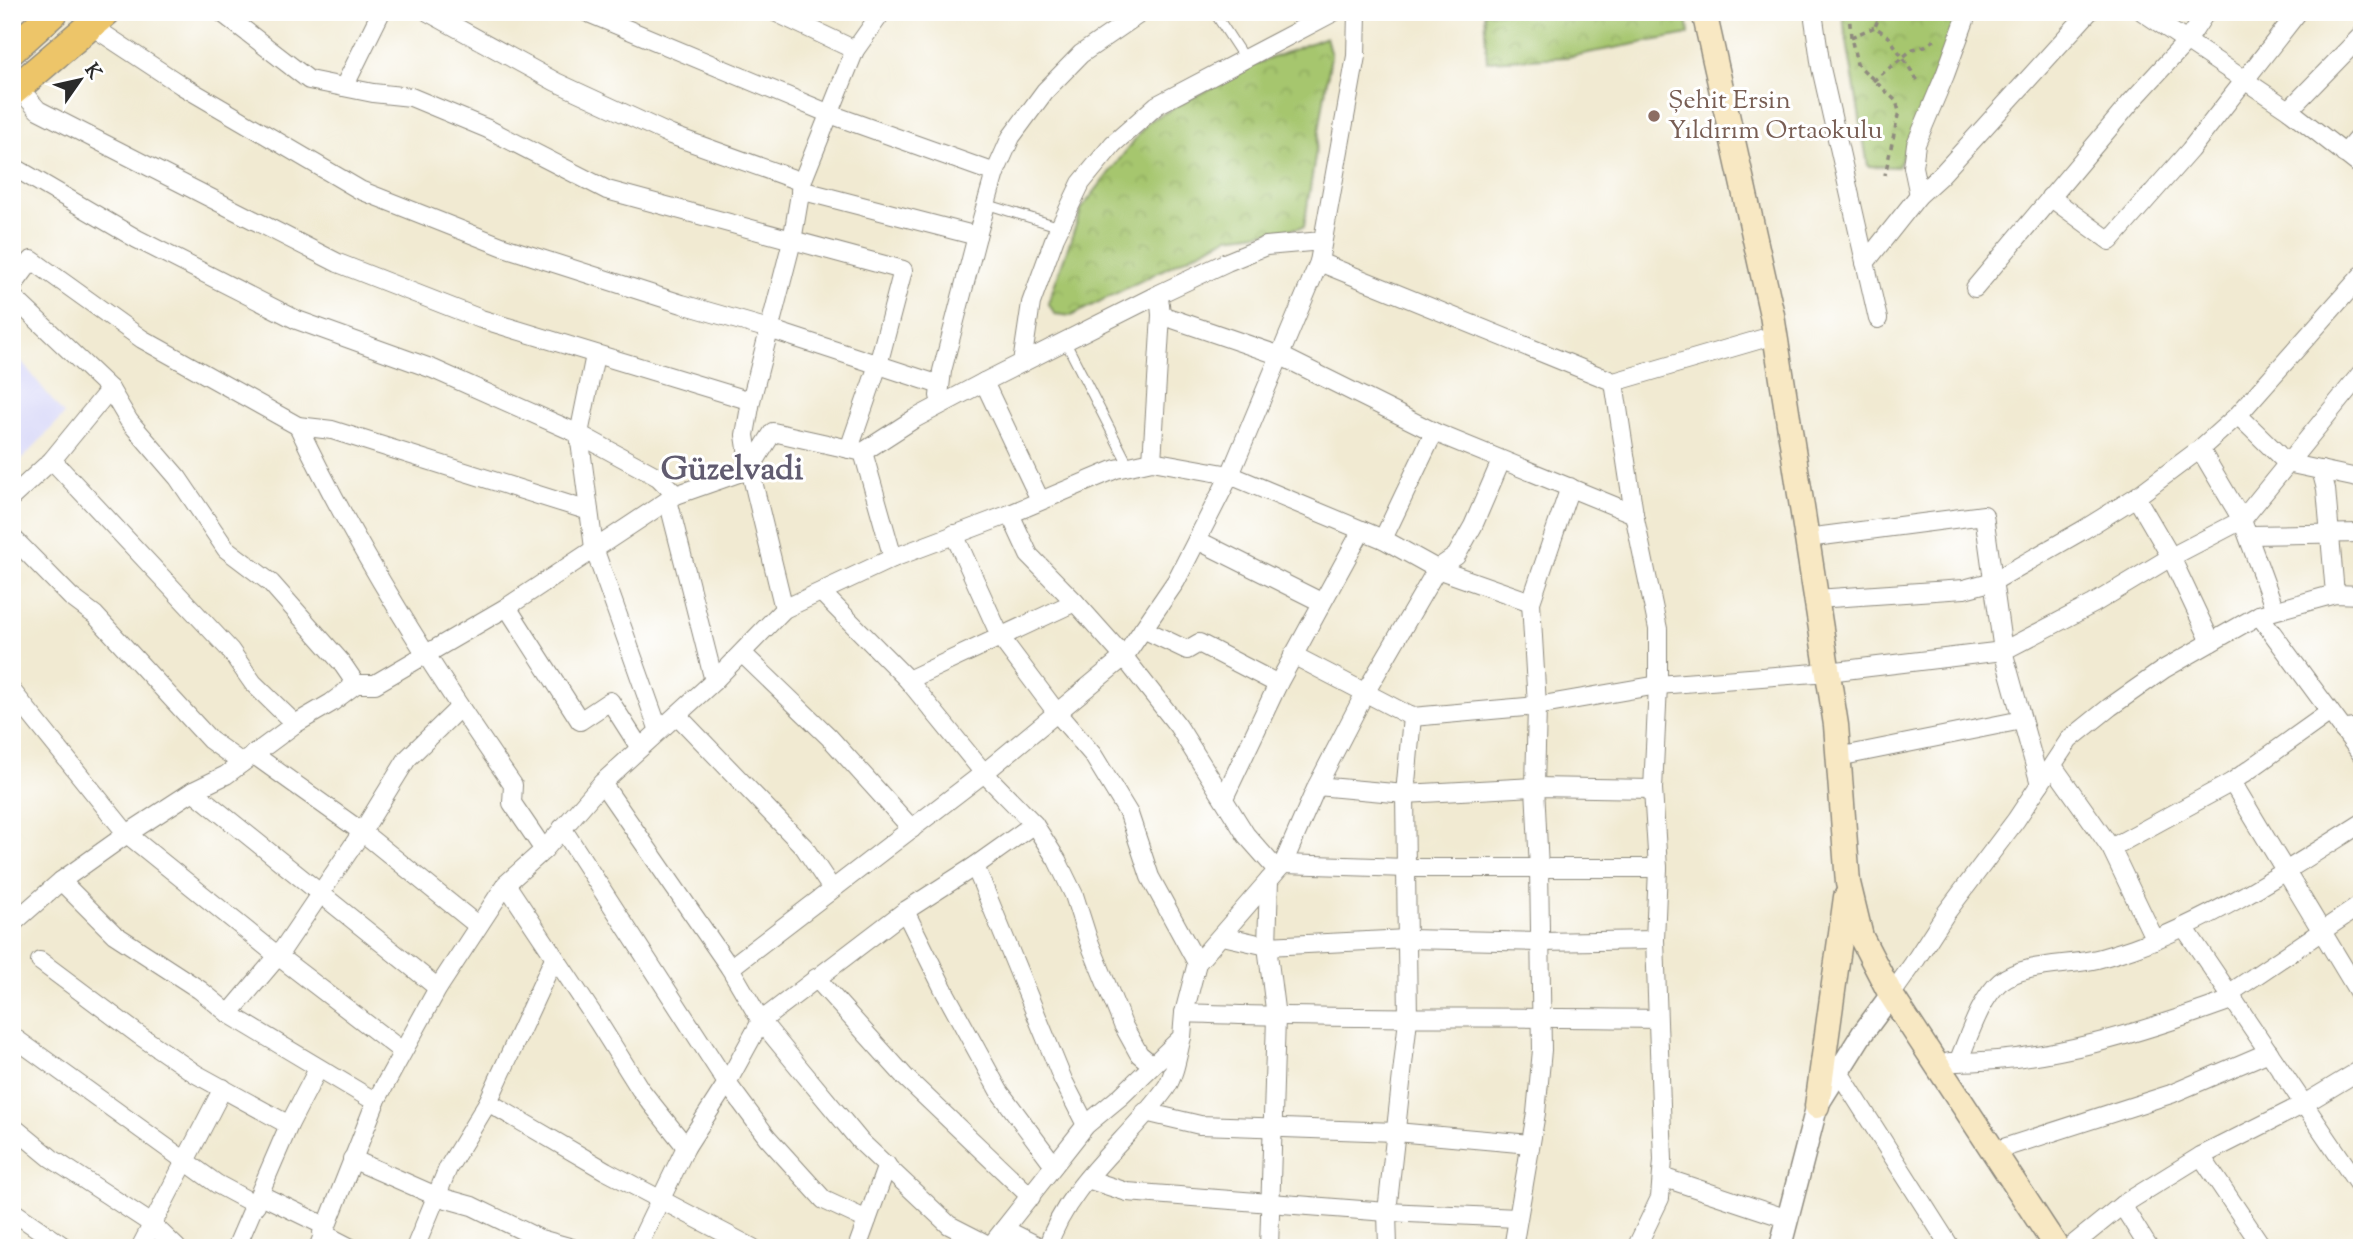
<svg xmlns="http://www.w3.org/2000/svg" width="2374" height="1260" font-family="'Sorts Mill Goudy',serif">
	<defs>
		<pattern id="park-crowns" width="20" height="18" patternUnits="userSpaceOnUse" patternTransform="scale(1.75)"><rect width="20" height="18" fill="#a6c66e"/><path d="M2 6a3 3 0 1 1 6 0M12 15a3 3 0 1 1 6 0" fill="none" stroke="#8faa5f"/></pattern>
	</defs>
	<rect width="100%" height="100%" fill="#fff"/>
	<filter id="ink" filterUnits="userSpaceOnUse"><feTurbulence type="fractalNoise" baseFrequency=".0143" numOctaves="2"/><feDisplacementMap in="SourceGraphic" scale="14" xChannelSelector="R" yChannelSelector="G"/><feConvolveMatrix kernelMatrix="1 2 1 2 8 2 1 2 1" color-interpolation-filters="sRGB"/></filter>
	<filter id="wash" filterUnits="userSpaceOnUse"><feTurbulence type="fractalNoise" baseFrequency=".00686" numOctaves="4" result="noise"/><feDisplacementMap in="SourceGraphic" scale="28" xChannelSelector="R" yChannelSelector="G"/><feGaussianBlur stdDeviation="1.57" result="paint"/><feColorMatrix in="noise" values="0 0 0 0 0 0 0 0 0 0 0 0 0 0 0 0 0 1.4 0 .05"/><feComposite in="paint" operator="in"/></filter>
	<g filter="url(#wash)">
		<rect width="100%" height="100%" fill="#f1ead2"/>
		<path fill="#d7d7f8" d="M 12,349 L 64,415 L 12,470 Z"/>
		<g fill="url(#park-crowns)" stroke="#68784c" stroke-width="2">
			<path d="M 1484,12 L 1687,12 L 1689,34 L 1567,57 L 1487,61 Z"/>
			<path d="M 1842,12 L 1958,12 L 1963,16 L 1898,167 L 1868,166 Z"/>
			<path d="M 1326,37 L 1331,55 L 1304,227 L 1228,237 L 1071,316 L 1055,314 L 1048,303 L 1082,208 L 1149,121 L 1256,64 Z"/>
		</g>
	</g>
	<g filter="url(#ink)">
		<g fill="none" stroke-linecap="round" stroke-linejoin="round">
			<defs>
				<g id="service">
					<path d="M 1214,12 L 1244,58"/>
					<path d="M 986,204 L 1060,227"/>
					<path d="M 1065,341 L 1129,466"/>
				</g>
				<g id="minor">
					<path d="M 221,12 L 309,80 L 373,93 L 411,97 L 488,129 L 607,190 L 903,270 L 878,365 L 849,449"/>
					<path d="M 428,12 L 556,82 L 671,135 L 802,182"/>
					<path d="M 586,12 L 830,114 L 995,173"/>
					<path d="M 775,12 L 855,50"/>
					<path d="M 1813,12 L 1821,68 L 1878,319"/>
					<path d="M 2143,12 L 2289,110 L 2362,167"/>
					<path d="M 90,25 L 181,85 L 360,190 L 504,247 L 682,304 L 769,329 L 940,385"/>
					<path d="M 18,87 L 38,110 L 338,263 L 481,319 L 751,401"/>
					<path d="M 344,87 L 381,12"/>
					<path d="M 2289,110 L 2362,35"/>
					<path d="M 2344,154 L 2362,133"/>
					<path d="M 12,166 L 137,239 L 297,320 L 433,369 L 579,434 L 658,477 L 676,495"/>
					<path d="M 800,190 L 977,236"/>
					<path d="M 1919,195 L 1913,167 L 1916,144 L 1945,75 L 1968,12"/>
					<path d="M 2050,197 L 2110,241 L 2190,150 L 2298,12"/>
					<path d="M 1319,262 L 1614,382 L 1775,335"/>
					<path d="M 1865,263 L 1919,195 L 1941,175 L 2089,12"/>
					<path d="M 12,287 L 32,260 L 142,339 L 298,426 L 332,430 L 589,511"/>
					<path d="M 1975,288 L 2131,102 L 2187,41 L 2206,12"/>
					<path d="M 12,296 L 110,389 L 129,421 L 178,478 L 226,549 L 271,583 L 341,662 L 356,684"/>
					<path d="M 1161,315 L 1281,356 L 1434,432 L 1634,514"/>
					<path d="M 595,355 L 579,434 L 594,548 L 659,731"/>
					<path d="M 1022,363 L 1031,303 L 1055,237 L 1081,183 L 1113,144 L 1157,105 L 1334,12"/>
					<path d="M 984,382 L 1040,500"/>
					<path d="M 1614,382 L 1634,514 L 1658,629 L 1658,685 L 1653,789 L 1658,868 L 1655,940 L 1663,1160 L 1660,1198 L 1636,1248"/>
					<path d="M 939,396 L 942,371 L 977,236 L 995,173 L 1011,137 L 1045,91 L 1081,54 L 1142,12"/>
					<path d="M 2238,415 L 2287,463 L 2362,479"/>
					<path d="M 298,426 C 358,552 434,671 513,785 L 512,803 L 544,850"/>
					<path d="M 2200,449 L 2242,520 L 2275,610"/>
					<path d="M 863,452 L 893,558"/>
					<path d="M 52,460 L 230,650 L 253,683 L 295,724"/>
					<path d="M 1152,461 L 1161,315 L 1160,304"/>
					<path d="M 2321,470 L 2326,489 L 2335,594"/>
					<path d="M 12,497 L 52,460 L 110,389"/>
					<path d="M 2136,497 L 2171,557 L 2211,642"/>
					<path d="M 668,500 L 714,681"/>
					<path d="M 1010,514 L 1029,555 L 1075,602 L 1124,657 L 1178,726 L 1246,835 L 1277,870"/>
					<path d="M 954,534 L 1001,638 L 1057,713 L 1093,755 L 1129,814 L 1150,877 L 1197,963"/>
					<path d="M 2249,535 L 2362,533"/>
					<path d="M 12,537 L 71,597 L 95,615 L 210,740 L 242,763"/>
					<path d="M 1807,538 L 1984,515 L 2003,651 L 2040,784"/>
					<path d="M 1383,539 L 1434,432"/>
					<path d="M 1197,540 L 1321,602"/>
					<path d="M 821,592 L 908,680 L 984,773 L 1034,824 L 1057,860 L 1074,895 L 1088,939 L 1123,1025 L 1139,1054 L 1152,1065"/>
					<path d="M 1816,599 L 1964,589 L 1994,581 L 2083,530 L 2136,497 L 2200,449 L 2238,415 L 2362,275"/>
					<path d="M 507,607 L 580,721 L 610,701 L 640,748"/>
					<path d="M 784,609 L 750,469 L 745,435 L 751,401 L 792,241 L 802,182 L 855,50 L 882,12"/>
					<path d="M 2259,615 L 2362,755"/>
					<path d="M 1143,629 L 1187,650 L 1199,643 L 1278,684"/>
					<path d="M 742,653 L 829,737 L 912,829"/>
					<path d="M 1293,655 L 1412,717 L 1537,706 L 1658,685 L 1828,672 L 2003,651 L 2093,604 L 2171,557 L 2242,520 L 2362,372"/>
					<path d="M 908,680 L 1075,602"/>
					<path d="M 12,691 L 127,834 L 278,956 L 402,1051"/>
					<path d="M 677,715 L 804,847 L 832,889"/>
					<path d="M 2343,730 L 2362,726"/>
					<path d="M 253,754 L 362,832 L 477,925"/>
					<path d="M 1838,757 L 2022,720"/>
					<path d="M 2053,766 L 2111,848 L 2155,940"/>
					<path d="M 2232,782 L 2362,998"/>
					<path d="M 602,783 L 730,968 L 761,1021 L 797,1065 L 860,1141 L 949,1225 L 990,1246"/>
					<path d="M 1317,786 L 1405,794 L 1535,787 L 1653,789"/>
					<path d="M 193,791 L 438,988"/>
					<path d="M 1224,798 L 1278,684 L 1362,530"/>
					<path d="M 562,828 L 727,1083 L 767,1137 L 824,1200 L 867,1220"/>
					<path d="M 2111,848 L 2232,782 L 2330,712"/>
					<path d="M 1283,864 L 1407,868 L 1658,868"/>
					<path d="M 975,866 L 1063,1080 L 1086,1125"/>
					<path d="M 61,881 L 114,934 L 200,990 L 229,1014 L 376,1102"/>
					<path d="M 506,884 L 598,1022 L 640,1089 L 686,1147"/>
					<path d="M 905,911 L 946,994 L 999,1091 L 1054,1165"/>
					<path d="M 12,924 L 61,881 L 127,834 L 193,791 L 226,775 L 295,724 L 331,703 L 356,684 L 375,684 L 507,607 L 676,495 L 750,469 L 773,432 L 863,452 L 914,419 L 984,382 L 1159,294 L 1227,262 L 1266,246 L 1322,241"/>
					<path d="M 2184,927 L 2362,1190"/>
					<path d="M 1223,936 L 1267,946 L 1407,939 L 1540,942 L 1655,940"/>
					<path d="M 40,961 L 139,1035 L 196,1074 L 289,1125"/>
					<path d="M 730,968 L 984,773 L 1124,657 L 1176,581 L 1230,475 L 1319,262 L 1356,56 L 1357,12"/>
					<path d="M 816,978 L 906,1078 L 1031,1197"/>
					<path d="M 2230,993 L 2362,904"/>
					<path d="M 1891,995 L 1913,964 L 1946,913 L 2016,820 L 2069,740 L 2110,707 L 2164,669 L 2259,615 L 2335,594 L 2362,595"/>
					<path d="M 1184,1013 C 1342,1020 1499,1016 1657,1019"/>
					<path d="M 229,1014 L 278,956 L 362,832 L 407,759 L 459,708"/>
					<path d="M 12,1036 L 217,1184 L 256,1205"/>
					<path d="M 1949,1062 C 2047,1063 2143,1032 2234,999"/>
					<path d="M 1958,1062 C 1968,1039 1980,999 2000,982 C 2023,963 2069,966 2097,959 C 2109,956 2121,952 2133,948 C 2214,919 2289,869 2362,823"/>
					<path d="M 1839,1072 L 1951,1248"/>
					<path d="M 488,1102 L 606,1171 L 753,1248"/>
					<path d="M 1145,1112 L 1200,1125 L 1396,1132 L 1530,1144"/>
					<path d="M 12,1126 L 51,1158 L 152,1224 L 177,1248"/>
					<path d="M 1994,1151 L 2171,1094 L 2269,1052"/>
					<path d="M 2201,1156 L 2263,1248"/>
					<path d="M 352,1159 L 436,1196 L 472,1206 L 540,1239 L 572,1248"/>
					<path d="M 1662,1177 L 1788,1219"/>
					<path d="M 1087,1179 L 1127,1192 L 1387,1212 L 1517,1218"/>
					<path d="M 261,1195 L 325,1226"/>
					<path d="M 2122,1205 L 2149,1248"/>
					<path d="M 12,1211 L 66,1248"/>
					<path d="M 1004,1229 L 1042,1248"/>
					<path d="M 322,1233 L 351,1248"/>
					<path d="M 140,1248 L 223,1088"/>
					<path d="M 236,1248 L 289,1125 L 318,1069"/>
					<path d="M 318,1248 L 376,1101 L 438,988 L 506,884 L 544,850 L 602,783 L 714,681 L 784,609 L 893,558 L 1010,514 L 1116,469 L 1152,461 L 1230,475 L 1383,539 L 1437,569 L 1531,602"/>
					<path d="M 415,1248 L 448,1168 L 488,1102 L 554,958"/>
					<path d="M 637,1248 L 686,1147 L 727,1083 L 761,1021 L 905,911 L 975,866 L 1034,824"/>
					<path d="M 857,1248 L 887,1165"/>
					<path d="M 989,1248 L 1086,1125 L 1121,1096 L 1182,1037 L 1184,1013 L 1197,963 L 1283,864 L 1317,786 L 1365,693 L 1437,569 L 1456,556 L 1473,526 L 1501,461"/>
					<path d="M 1047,1248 C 1069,1181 1127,1143 1166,1088 C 1175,1075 1178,1052 1182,1037"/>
					<path d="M 1269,1248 L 1276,1017 L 1267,946 L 1269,880"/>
					<path d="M 1388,1248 L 1387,1212 L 1408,1019 L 1405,794 L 1412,717"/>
					<path d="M 1513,1248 L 1536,1113 L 1542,1050 L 1539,869 L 1535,787 L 1537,706 L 1531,602 L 1570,487"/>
					<path d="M 2069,1248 L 2122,1205 L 2201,1156 L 2304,1104 L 2362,1069"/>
				</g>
				<path id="tertiary" d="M 1780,1248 L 1817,1106 L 1862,1034 L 1891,995"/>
				<g id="secondary">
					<path d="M 1704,12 L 1772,315 L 1836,725 L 1848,883 L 1861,937 L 1891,995 L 2057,1248"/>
					<path d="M 1817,1106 L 1846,897"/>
				</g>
				<g id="primary">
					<path d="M 12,50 L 54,12"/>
					<path d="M 12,92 L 106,12"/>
				</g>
			</defs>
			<use href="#service" stroke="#8e8a7e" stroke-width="11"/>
			<use href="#minor" stroke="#8e8a7e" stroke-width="20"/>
			<use href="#tertiary" stroke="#8e8a7e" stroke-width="24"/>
			<use href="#secondary" stroke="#8e8a7e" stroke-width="27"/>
			<use href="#primary" stroke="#8e8a7e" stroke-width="31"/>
			<g stroke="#8e8a7e" stroke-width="3.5" stroke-dasharray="5 5" stroke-linecap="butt">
				<path d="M 1849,12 L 1851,37 L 1857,64 L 1896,101 L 1899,111 L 1885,175"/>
				<path d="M 1881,12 L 1875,27 L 1889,37 L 1920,84"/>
				<path d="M 1851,37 L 1875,27"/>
				<path d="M 1873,81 L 1913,49 L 1925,46 L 1938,38"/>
			</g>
			<use href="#service" stroke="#fff" stroke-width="9"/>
			<use href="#minor" stroke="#fff" stroke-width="18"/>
			<use href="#tertiary" stroke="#fff" stroke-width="21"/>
			<use href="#secondary" stroke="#f8e8c3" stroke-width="24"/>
			<use href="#primary" stroke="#edc569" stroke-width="28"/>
		</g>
	</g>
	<circle fill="#8d6e63" stroke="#fff" stroke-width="2.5" cx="1654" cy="116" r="7"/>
	<g text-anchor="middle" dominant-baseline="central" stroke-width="6" stroke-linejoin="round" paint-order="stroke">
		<g font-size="26" fill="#785e54" stroke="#fff" text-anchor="start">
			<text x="1668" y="101">Şehit Ersin<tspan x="1668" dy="30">Yıldırım Ortaokulu</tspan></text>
		</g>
		<g font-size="33" font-weight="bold" fill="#615c70" stroke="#fff">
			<text x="732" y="471">Güzelvadi</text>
		</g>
	</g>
	<rect width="2374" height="1260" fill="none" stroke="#fff" stroke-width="42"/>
	<g transform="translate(80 80) rotate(56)" stroke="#ffffff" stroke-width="5" paint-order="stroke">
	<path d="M0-5L12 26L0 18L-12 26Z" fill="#2b2b2b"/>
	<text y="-10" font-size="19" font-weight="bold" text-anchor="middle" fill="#2b2b2b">K</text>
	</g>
</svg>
